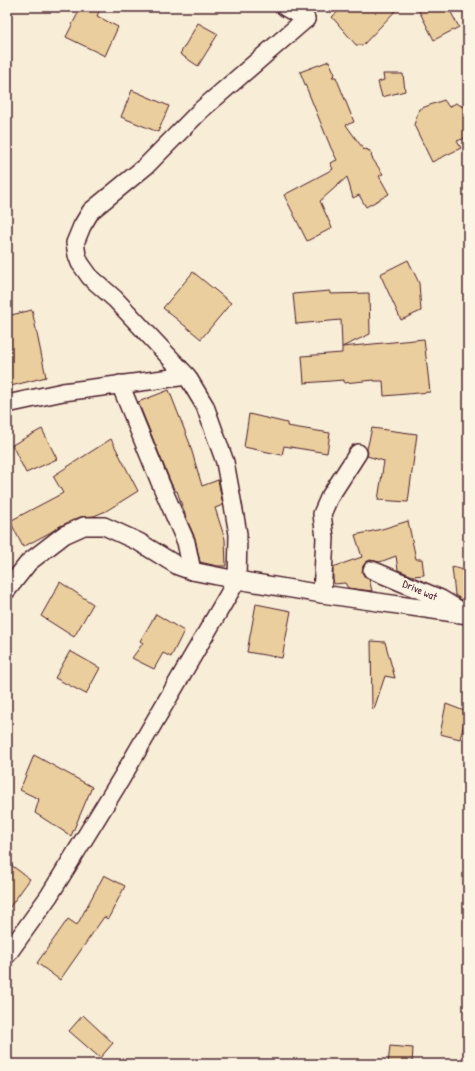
<svg xmlns="http://www.w3.org/2000/svg" width="475" height="1071" font-family="'Patrick Hand',sans-serif">
	<rect width="100%" height="100%" fill="#f8edd7"/>
	<filter id="ink" filterUnits="userSpaceOnUse"><feTurbulence type="fractalNoise" baseFrequency=".025" numOctaves="2"/><feDisplacementMap in="SourceGraphic" scale="8" xChannelSelector="R" yChannelSelector="G"/><feConvolveMatrix kernelMatrix="1 2 1 2 8 2 1 2 1" color-interpolation-filters="sRGB"/></filter>
	<g filter="url(#ink)">
		<g fill="#eace9e" stroke="#4a1f2b">
			<path d="M 81,7 L 101,7 L 97,16 L 118,27 L 105,56 L 66,37 Z"/>
			<path d="M 343,7 L 399,7 L 363,45 L 356,45 L 332,17 Z"/>
			<path d="M 417,7 L 448,7 L 459,27 L 434,40 Z"/>
			<path d="M 198,23 L 218,34 L 198,66 L 180,54 Z"/>
			<path d="M 329,61 L 335,74 L 332,77 L 336,77 L 354,122 L 346,125 L 364,150 L 367,149 L 368,151 L 369,150 L 372,155 L 371,156 L 374,161 L 383,174 L 379,176 L 389,194 L 366,207 L 359,195 L 353,198 L 347,177 L 320,201 L 332,228 L 307,241 L 284,195 L 333,169 L 330,163 L 337,160 L 331,148 L 300,72 Z"/>
			<path d="M 383,74 L 403,74 L 405,91 L 382,97 L 378,82 L 384,80 Z"/>
			<path d="M 132,90 L 169,106 L 158,132 L 121,117 Z"/>
			<path d="M 444,100 L 449,107 L 456,103 L 468,109 L 468,137 L 457,141 L 461,148 L 432,162 L 414,125 L 419,109 Z"/>
			<path d="M 408,260 L 419,283 L 421,311 L 401,320 L 380,274 Z"/>
			<path d="M 193,272 L 231,303 L 201,339 L 163,308 Z"/>
			<path d="M 330,291 L 330,294 L 369,293 L 370,334 L 342,347 L 341,320 L 296,324 L 293,294 Z"/>
			<path d="M 32,310 L 46,377 L 7,387 L 7,316 Z"/>
			<path d="M 424,339 L 430,392 L 384,396 L 383,381 L 374,381 L 374,380 L 344,383 L 344,380 L 304,383 L 302,356 L 342,353 L 342,347 Z"/>
			<path d="M 169,390 L 190,444 L 190,445 L 202,486 L 218,480 L 223,505 L 215,508 L 225,539 L 226,566 L 217,566 L 200,562 L 195,538 L 187,520 L 177,491 L 175,491 L 171,483 L 138,402 Z"/>
			<path d="M 249,414 L 287,423 L 287,426 L 330,433 L 327,453 L 284,446 L 282,455 L 244,447 Z"/>
			<path d="M 372,428 L 417,434 L 408,502 L 378,500 L 384,461 L 367,456 L 368,453 L 367,449 Z"/>
			<path d="M 42,429 L 57,459 L 26,473 L 12,445 Z"/>
			<path d="M 111,439 L 138,491 L 106,511 L 94,516 L 80,517 L 60,526 L 51,532 L 23,547 L 10,521 L 63,493 L 53,476 Z"/>
			<path d="M 408,521 L 416,559 L 422,559 L 424,575 L 413,576 L 398,570 L 396,556 L 380,562 L 370,560 L 366,562 L 363,566 L 362,572 L 364,576 L 369,579 L 372,591 L 348,588 L 345,583 L 334,584 L 333,578 L 333,567 L 362,557 L 355,535 L 382,529 Z"/>
			<path d="M 452,567 L 468,571 L 468,604 L 455,595 Z"/>
			<path d="M 60,582 L 93,604 L 74,637 L 41,616 Z"/>
			<path d="M 256,604 L 291,611 L 282,658 L 247,652 Z"/>
			<path d="M 156,614 L 184,631 L 171,657 L 163,653 L 154,669 L 132,658 L 143,643 L 140,641 Z"/>
			<path d="M 371,641 L 385,642 L 395,678 L 385,676 L 374,709 L 372,708 Z"/>
			<path d="M 70,651 L 100,668 L 86,694 L 55,678 Z"/>
			<path d="M 446,704 L 467,712 L 460,739 L 440,734 Z"/>
			<path d="M 34,755 L 92,787 L 71,836 L 35,813 L 39,799 L 20,790 Z"/>
			<path d="M 7,862 L 30,879 L 7,911 Z"/>
			<path d="M 104,875 L 125,886 L 108,919 L 104,917 L 60,980 L 37,963 L 68,919 L 77,925 Z"/>
			<path d="M 83,1015 L 113,1043 L 100,1058 L 69,1031 Z"/>
			<path d="M 390,1046 L 413,1048 L 412,1064 L 388,1064 Z"/>
		</g>
		<g fill="none" stroke-linecap="round" stroke-linejoin="round">
			<defs>
				<g id="street">
					<path d="M 285,7 L 306,19"/>
					<path d="M 120,384 L 162,487 L 186,542 L 192,571"/>
					<path d="M 7,404 L 63,392 L 187,376"/>
					<path d="M 372,570 L 441,599 L 461,611"/>
					<path d="M 7,590 L 29,562 L 64,535 L 84,526 L 104,526 L 139,542 L 178,566 L 192,571 L 237,580 L 322,594 L 468,615"/>
					<path d="M 322,594 L 325,538 L 322,514 L 329,498 L 358,453"/>
					<path d="M 7,955 L 49,896 L 121,779 L 237,580 L 238,534 L 234,511 L 225,462 L 205,406 L 187,376 L 115,299 L 90,277 L 80,263 L 77,255 L 75,243 L 82,226 L 91,211 L 146,166 L 201,110 L 306,19"/>
				</g>
			</defs>
			<use href="#street" stroke="#4a1f2b" stroke-width="20"/>
			<use href="#street" stroke="#fcf5e5" stroke-width="17"/>
		</g>
	</g>
	<g text-anchor="middle" dominant-baseline="central" stroke-width="4" stroke-linejoin="round" paint-order="stroke">
		<g font-size="11" fill="#4a1f2b" stroke="#fcf5e5">
			<text transform="translate(420 590) rotate(23)">Drive wat</text>
		</g>
	</g>
	<rect width="475" height="1071" fill="none" stroke="#fcf5e5" stroke-width="24"/>
	<rect x="12" y="12" width="451" height="1047" fill="none" stroke="#4a1f2b" stroke-width="1.5" filter="url(#ink)"/>
</svg>
